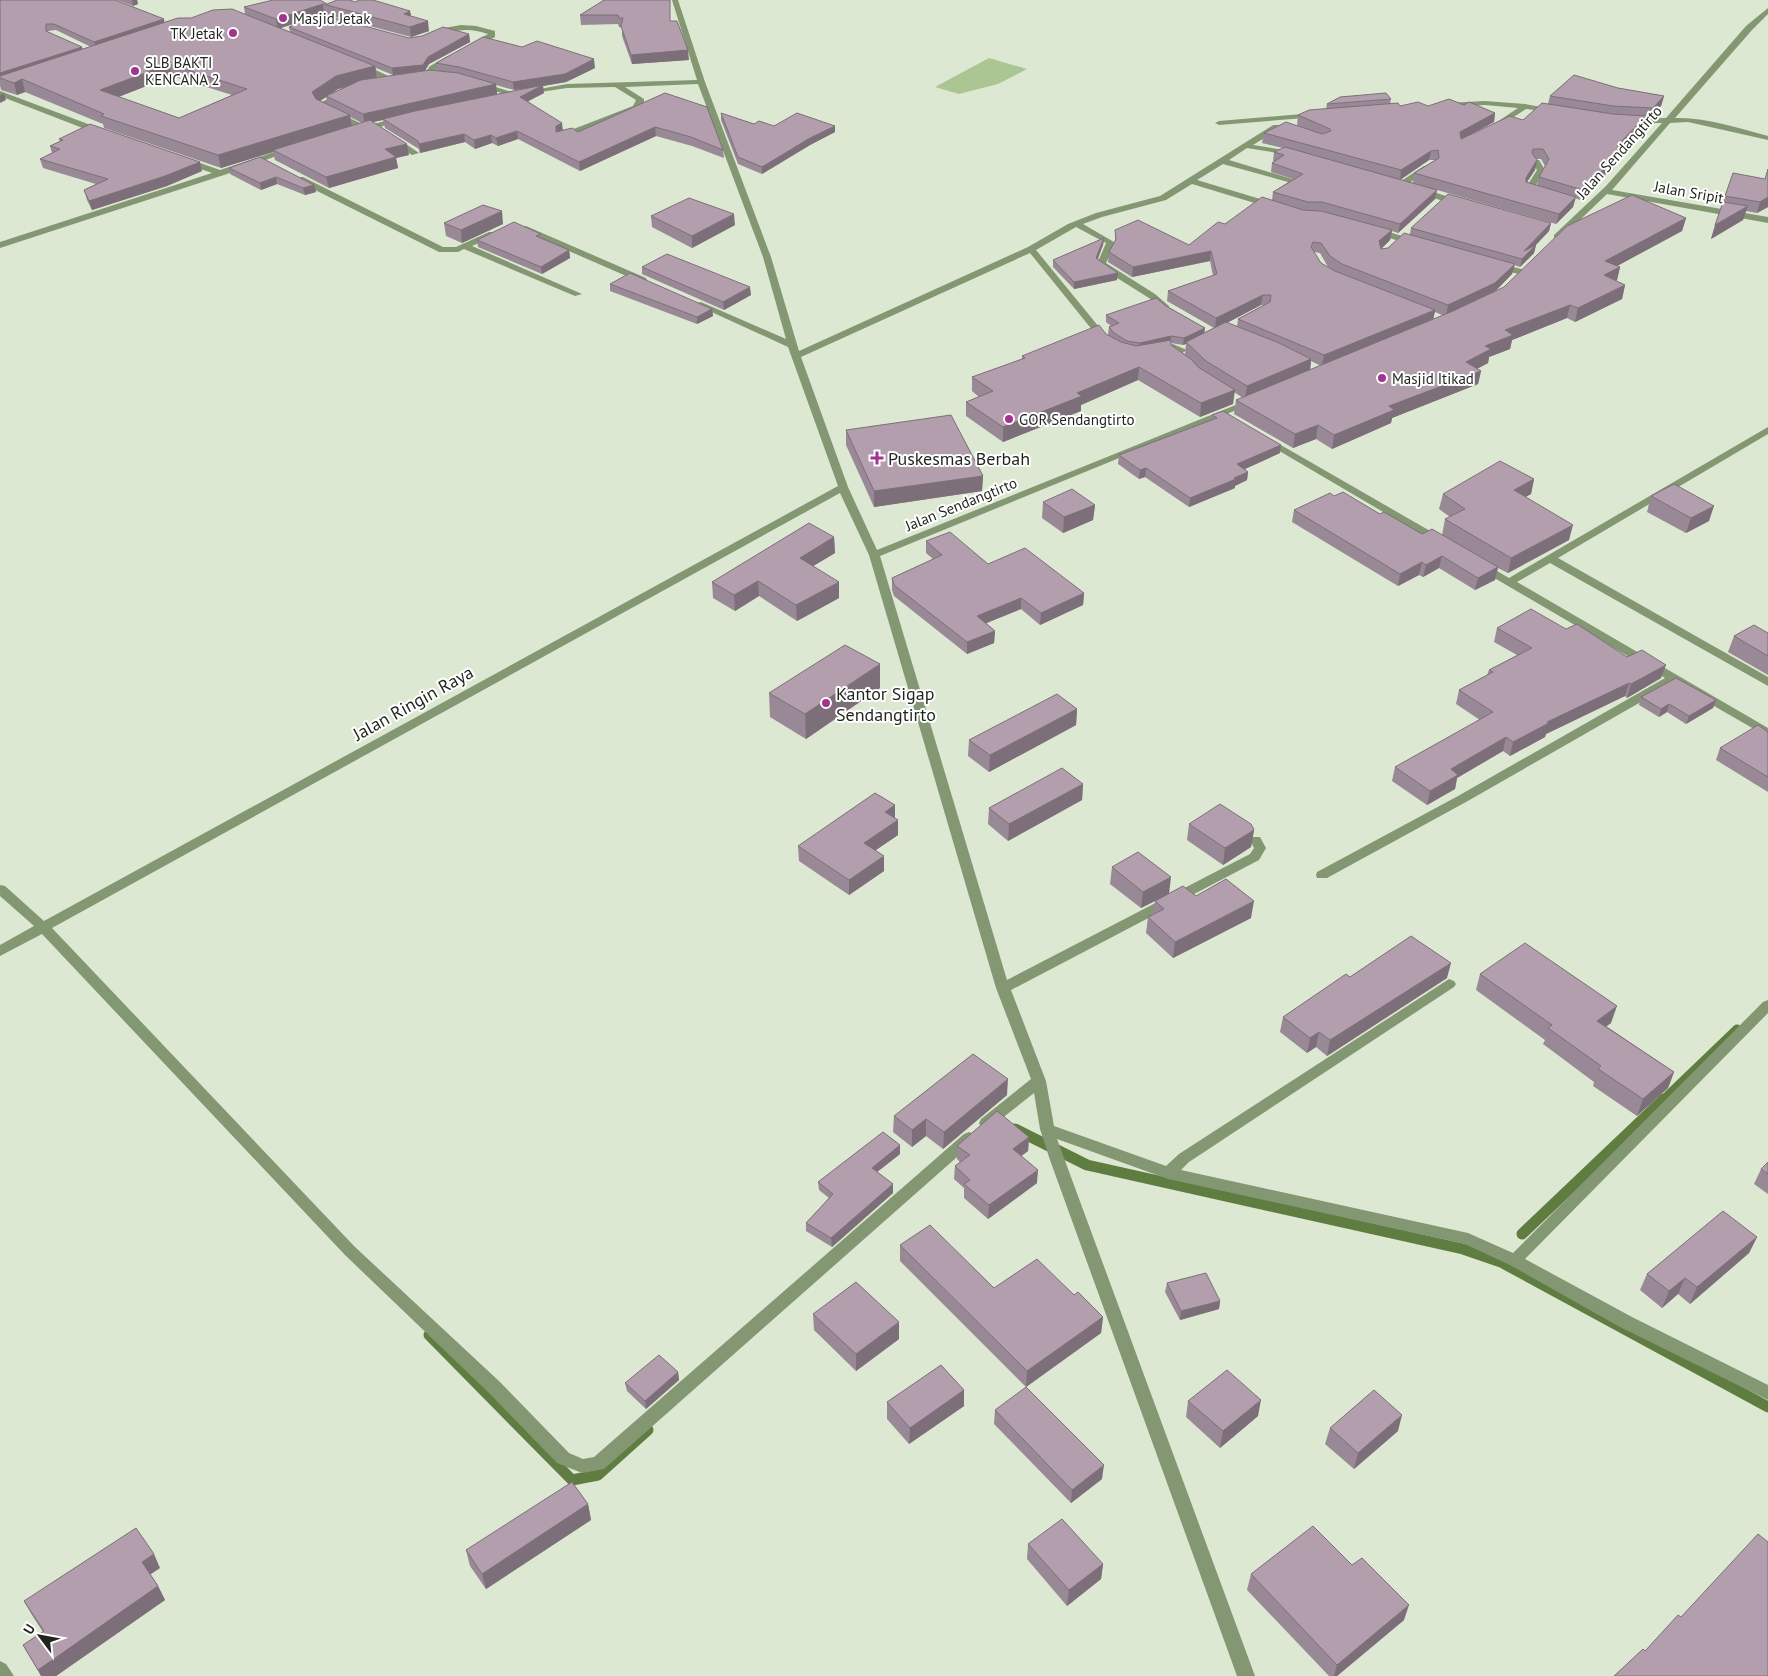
<svg xmlns="http://www.w3.org/2000/svg" width="1768" height="1676" font-family="'PT Sans',sans-serif">
	<rect width="100%" height="100%" fill="#dce8d2"/>
	<path fill="#acc693" d="M 989,58 L 1027,69 L 998,84 L 959,94 L 935,87 Z"/>
	<g fill="none" stroke-linecap="round" stroke-linejoin="round">
		<path stroke="#5f7d40" stroke-width="9" d="M 1663,1100 L 1737,1029"/>
		<g stroke="#5f7d40" stroke-width="11">
			<path d="M 1015,1129 L 1087,1165 L 1463,1249 L 1501,1262 L 1768,1407"/>
			<path d="M 1522,1234 L 1664,1099"/>
			<path d="M 429,1335 L 572,1480 L 598,1475 L 648,1430"/>
		</g>
		<g fill="#849773" fill-rule="evenodd">
			<path d="M 672,0 L 678,0 L 705,82 L 771,257 L 799,351 L 1028,247 L 1068,224 L 1096,213 L 1160,196 L 1273,125 L 1279,125 L 1279,129 L 1253,145 L 1296,152 L 1296,156 L 1247,148 L 1229,160 L 1299,181 L 1299,185 L 1223,164 L 1197,180 L 1277,204 L 1277,208 L 1271,208 L 1192,184 L 1166,200 L 1102,217 L 1083,224 L 1114,242 L 1113,249 L 1106,263 L 1155,294 L 1169,306 L 1169,310 L 1163,310 L 1149,298 L 1098,266 L 1097,264 L 1106,243 L 1076,227 L 1036,250 L 1108,338 L 1108,342 L 1102,342 L 1030,253 L 801,357 L 848,487 L 877,550 L 1248,400 L 1251,399 L 1256,402 L 880,556 L 1007,980 L 1250,854 L 1254,848 L 1250,840 L 1252,837 L 1260,837 L 1266,848 L 1259,860 L 1011,990 L 1046,1081 L 1054,1126 L 1166,1166 L 1179,1154 L 1449,979 L 1454,981 L 1456,984 L 1454,987 L 1189,1162 L 1181,1170 L 1468,1233 L 1513,1253 L 1763,1002 L 1768,1000 L 1768,1013 L 1525,1259 L 1632,1317 L 1768,1385 L 1768,1400 L 1620,1327 L 1510,1265 L 1465,1244 L 1168,1179 L 1057,1139 L 1255,1676 L 1237,1676 L 1050,1160 L 1040,1129 L 1034,1093 L 991,1127 L 986,1129 L 981,1127 L 979,1123 L 981,1119 L 1031,1079 L 996,988 L 869,555 L 840,493 L 52,928 L 355,1247 L 500,1382 L 569,1453 L 583,1459 L 594,1457 L 964,1134 L 969,1132 L 974,1134 L 976,1138 L 974,1142 L 604,1469 L 582,1473 L 557,1463 L 488,1392 L 345,1255 L 42,934 L 0,956 L 0,945 L 34,926 L 0,896 L 0,885 L 5,886 L 44,921 L 838,486 L 788,347 L 694,304 L 701,302 L 786,339 L 763,257 L 698,84 L 625,87 L 644,99 L 644,103 L 639,110 L 561,139 L 558,139 L 558,135 L 633,106 L 636,100 L 615,87 L 567,88 L 527,94 L 523,92 L 567,84 L 697,80 Z"/>
			<path d="M 1768,8 L 1768,14 L 1752,30 L 1675,118 C 1706,117 1738,128 1768,136 L 1768,140 L 1688,122 L 1670,123 L 1612,190 L 1768,217 L 1768,223 L 1607,194 L 1560,239 L 1554,239 L 1554,235 L 1606,186 L 1662,123 L 1624,123 L 1624,119 L 1666,118 L 1746,26 Z"/>
			<path d="M 461,25 L 476,26 L 495,31 L 495,37 L 473,48 L 469,46 L 470,44 L 488,34 C 466,26 452,31 431,38 L 427,36 L 444,28 Z"/>
			<path d="M 448,56 L 455,58 L 436,70 L 430,78 L 424,78 L 423,76 L 430,66 Z"/>
			<path d="M 359,65 L 365,65 L 395,79 L 388,81 L 359,69 Z"/>
			<path d="M 477,83 L 483,83 L 518,94 L 514,96 L 477,87 Z"/>
			<path d="M 0,91 L 104,130 L 105,132 L 98,134 L 0,96 Z"/>
			<path d="M 341,92 L 344,92 L 344,96 L 325,106 L 366,126 L 400,117 L 404,119 L 368,131 L 358,132 L 358,129 L 319,110 L 316,105 Z"/>
			<path d="M 1485,101 L 1525,104 L 1557,110 L 1553,112 L 1526,109 L 1497,128 L 1494,128 L 1494,124 L 1518,108 L 1485,105 L 1446,107 L 1442,105 L 1446,103 Z"/>
			<path d="M 1314,113 L 1318,115 L 1317,117 L 1219,125 L 1215,123 L 1219,121 Z"/>
			<path d="M 391,138 L 397,138 L 419,153 L 412,155 L 391,142 Z"/>
			<path d="M 286,148 L 293,150 L 224,175 L 0,248 L 0,242 L 212,173 L 183,163 L 183,159 L 189,159 L 220,170 Z"/>
			<path d="M 1533,160 L 1539,160 L 1545,170 L 1534,188 L 1542,193 L 1538,195 L 1525,189 L 1537,170 L 1532,162 Z"/>
			<path d="M 1424,166 L 1431,168 L 1408,184 L 1462,201 L 1462,205 L 1456,205 L 1398,187 L 1398,183 Z"/>
			<path d="M 297,177 L 303,177 L 443,247 L 456,247 L 489,232 L 495,232 L 495,236 L 472,246 L 582,294 L 575,296 L 464,249 L 458,252 L 439,252 L 297,181 Z"/>
			<path d="M 526,226 L 646,278 L 647,280 L 640,282 L 523,231 L 523,227 Z"/>
			<path d="M 1375,228 L 1416,240 L 1417,242 L 1413,245 L 1372,233 L 1371,231 Z"/>
			<path d="M 1498,263 L 1525,270 L 1526,272 L 1522,275 L 1495,268 L 1494,266 Z"/>
			<path d="M 1173,344 L 1187,350 L 1182,353 L 1173,350 L 1160,353 L 1155,350 Z"/>
			<path d="M 1768,427 L 1768,434 L 1558,558 L 1768,677 L 1768,686 L 1550,563 L 1517,582 L 1768,728 L 1768,737 L 1674,683 L 1466,802 L 1327,878 L 1317,878 L 1316,875 L 1317,872 L 1458,796 L 1665,678 L 1479,569 L 1478,567 L 1479,565 L 1487,565 L 1509,578 Z"/>
			<path d="M 1267,437 L 1444,539 L 1445,541 L 1440,544 L 1436,543 L 1264,442 L 1264,438 Z"/>
			<path d="M 0,1661 L 6,1664 L 14,1676 L 0,1676 Z"/>
		</g>
	</g>
	<g fill="#998895" fill-rule="evenodd">
		<path d="M 0,0 L 165,22 L 191,18 L 245,14 L 244,7 L 327,4 L 355,2 L 410,11 L 411,16 L 429,31 L 411,37 L 324,14 L 280,28 L 290,32 L 289,27 L 409,38 L 469,34 L 470,42 L 429,64 L 425,71 L 437,71 L 436,63 L 595,68 L 566,82 L 543,86 L 544,93 L 528,101 L 563,130 L 578,132 L 665,93 L 723,150 L 724,158 L 692,146 L 656,136 L 580,171 L 518,139 L 498,146 L 492,143 L 475,149 L 465,142 L 420,153 L 419,149 L 385,128 L 383,120 L 373,122 L 409,155 L 396,158 L 398,168 L 329,188 L 275,160 L 273,152 L 221,168 L 104,128 L 103,124 L 25,92 L 17,95 L 1,90 L 0,85 ZM 56,30 L 91,47 L 83,49 L 48,32 L 48,31 ZM 376,68 L 393,75 L 377,78 ZM 172,76 L 232,95 L 179,118 L 118,97 ZM 496,85 L 514,90 L 532,87 L 479,98 L 497,94 ZM 346,87 L 331,93 L 338,89 ZM 326,97 L 328,105 L 320,101 ZM 350,117 L 362,123 L 352,126 Z"/>
		<path d="M 117,0 L 137,0 L 138,4 L 133,6 Z"/>
		<path d="M 670,0 L 670,21 L 689,60 L 632,64 L 622,36 L 622,28 L 619,27 L 618,24 L 581,25 L 580,15 Z"/>
		<path d="M 1618,88 L 1664,96 L 1661,106 L 1651,118 L 1645,117 L 1643,125 L 1622,147 L 1624,148 L 1622,158 L 1580,200 L 1575,198 L 1573,207 L 1556,224 L 1437,190 L 1435,199 L 1398,233 L 1392,231 L 1390,240 L 1381,249 L 1388,248 L 1410,234 L 1411,228 L 1551,223 L 1549,231 L 1536,245 L 1534,253 L 1520,267 L 1514,265 L 1512,274 L 1495,292 L 1686,218 L 1682,231 L 1617,266 L 1620,267 L 1617,280 L 1616,281 L 1625,285 L 1622,299 L 1575,322 L 1567,318 L 1512,340 L 1510,349 L 1489,357 L 1488,363 L 1477,369 L 1481,371 L 1478,384 L 1392,418 L 1391,423 L 1332,449 L 1316,439 L 1293,448 L 1234,414 L 1236,400 L 1243,398 L 1234,392 L 1233,404 L 1200,417 L 1138,380 L 1081,405 L 1081,411 L 1003,442 L 966,416 L 966,402 L 979,397 L 972,391 L 972,377 L 1022,359 L 1022,356 L 1106,334 L 1109,336 L 1108,334 L 1109,327 L 1111,326 L 1106,322 L 1106,315 L 1166,306 L 1205,328 L 1204,333 L 1214,328 L 1167,301 L 1168,291 L 1213,276 L 1210,261 L 1132,277 L 1108,262 L 1109,252 L 1115,241 L 1115,230 L 1189,245 L 1225,224 L 1272,200 L 1273,192 L 1293,179 L 1271,172 L 1272,163 L 1274,161 L 1273,161 L 1274,152 L 1283,148 L 1262,143 L 1264,133 L 1304,128 L 1297,125 L 1298,115 L 1326,109 L 1327,104 L 1391,99 L 1390,104 L 1400,106 L 1464,105 L 1495,113 L 1494,122 L 1472,134 L 1523,120 L 1548,104 L 1550,96 ZM 1536,159 L 1541,159 L 1545,166 L 1539,177 L 1537,185 L 1527,182 L 1535,170 L 1537,160 ZM 1429,160 L 1435,160 L 1414,173 L 1413,183 L 1400,180 ZM 1314,252 L 1320,253 L 1328,267 L 1338,273 L 1321,263 ZM 1261,305 L 1264,305 L 1238,319 L 1237,327 L 1227,323 ZM 1435,312 L 1442,315 L 1444,315 L 1433,320 ZM 1171,343 L 1183,345 L 1186,344 L 1185,354 L 1171,345 ZM 1311,361 L 1321,366 L 1310,370 Z"/>
		<path d="M 721,113 L 754,124 L 774,126 L 835,126 L 835,132 L 810,145 L 762,174 L 738,164 L 721,120 Z"/>
		<path d="M 59,139 L 202,171 L 167,186 L 92,210 L 87,200 L 84,190 L 96,184 L 43,168 L 40,159 L 52,153 L 50,146 L 60,141 Z"/>
		<path d="M 229,168 L 314,185 L 316,192 L 305,195 L 277,184 L 261,190 L 230,174 Z"/>
		<path d="M 1733,173 L 1768,207 L 1757,213 L 1746,211 L 1743,220 L 1711,239 Z"/>
		<path d="M 651,216 L 735,225 L 692,248 L 652,227 Z"/>
		<path d="M 444,223 L 503,224 L 462,243 L 446,236 Z"/>
		<path d="M 541,234 L 542,238 L 569,250 L 570,258 L 542,274 L 478,247 L 477,240 Z"/>
		<path d="M 1104,238 L 1103,245 L 1098,259 L 1117,280 L 1074,289 L 1053,267 L 1053,260 Z"/>
		<path d="M 642,267 L 751,295 L 724,310 L 642,274 Z"/>
		<path d="M 610,284 L 712,309 L 713,316 L 697,324 L 610,291 Z"/>
		<path d="M 1212,415 L 1281,445 L 1280,453 L 1245,469 L 1248,472 L 1247,480 L 1235,486 L 1235,488 L 1189,507 L 1145,477 L 1139,479 L 1118,464 L 1119,455 L 1211,421 Z"/>
		<path d="M 846,430 L 983,476 L 982,491 L 874,507 L 846,445 Z"/>
		<path d="M 1534,479 L 1531,494 L 1525,497 L 1569,540 L 1508,573 L 1498,568 L 1495,580 L 1475,590 L 1439,568 L 1423,577 L 1419,575 L 1398,586 L 1292,522 L 1294,510 L 1334,496 L 1380,514 L 1422,534 L 1442,535 L 1445,519 L 1450,517 L 1439,509 L 1443,494 Z"/>
		<path d="M 1651,496 L 1709,521 L 1686,533 L 1647,512 Z"/>
		<path d="M 1043,502 L 1095,505 L 1093,520 L 1063,533 L 1042,518 Z"/>
		<path d="M 834,537 L 835,553 L 813,566 L 839,598 L 797,621 L 759,596 L 735,611 L 713,598 L 712,582 Z"/>
		<path d="M 926,541 L 988,564 L 1084,593 L 1083,605 L 1040,625 L 1021,609 L 986,623 L 995,631 L 994,643 L 967,654 L 894,596 L 892,590 L 892,578 L 933,559 L 926,553 Z"/>
		<path d="M 1497,628 L 1566,629 L 1627,657 L 1661,678 L 1627,698 L 1625,696 L 1546,734 L 1545,737 L 1510,756 L 1503,751 L 1457,778 L 1455,789 L 1427,805 L 1392,781 L 1395,767 L 1480,720 L 1456,704 L 1459,690 L 1487,675 L 1489,670 L 1517,655 L 1494,642 Z"/>
		<path d="M 1768,633 L 1768,675 L 1728,652 L 1734,636 Z"/>
		<path d="M 880,688 L 806,739 L 770,717 L 769,693 Z"/>
		<path d="M 1641,697 L 1716,700 L 1713,708 L 1686,724 L 1667,712 L 1659,717 L 1639,705 Z"/>
		<path d="M 1077,709 L 1076,725 L 989,772 L 968,756 L 969,740 Z"/>
		<path d="M 1768,732 L 1768,792 L 1716,760 L 1720,748 Z"/>
		<path d="M 1083,784 L 1082,800 L 1008,841 L 988,824 L 989,808 Z"/>
		<path d="M 895,805 L 895,818 L 898,835 L 876,850 L 884,871 L 849,895 L 799,861 L 798,846 Z"/>
		<path d="M 1189,824 L 1254,830 L 1251,847 L 1223,865 L 1187,840 Z"/>
		<path d="M 1112,867 L 1169,894 L 1196,896 L 1251,918 L 1173,958 L 1146,933 L 1148,917 L 1153,914 L 1155,901 L 1141,908 L 1110,884 Z"/>
		<path d="M 1480,974 L 1611,1023 L 1606,1026 L 1674,1072 L 1668,1088 L 1637,1116 L 1593,1086 L 1594,1082 L 1543,1044 L 1545,1040 L 1476,990 Z"/>
		<path d="M 1350,977 L 1447,978 L 1327,1056 L 1316,1047 L 1307,1053 L 1280,1032 L 1283,1017 Z"/>
		<path d="M 1007,1095 L 943,1149 L 926,1136 L 912,1147 L 893,1132 L 894,1116 Z"/>
		<path d="M 1029,1137 L 1028,1151 L 1021,1156 L 1037,1183 L 988,1219 L 964,1198 L 964,1188 L 954,1179 L 955,1166 L 960,1162 L 957,1159 L 957,1146 Z"/>
		<path d="M 900,1145 L 900,1154 L 877,1172 L 893,1184 L 893,1193 L 832,1247 L 806,1231 L 806,1223 L 829,1198 L 819,1190 L 818,1182 Z"/>
		<path d="M 1768,1162 L 1768,1194 L 1754,1184 L 1761,1169 Z"/>
		<path d="M 1757,1237 L 1749,1253 L 1690,1304 L 1678,1294 L 1662,1308 L 1640,1290 L 1647,1274 Z"/>
		<path d="M 900,1245 L 994,1288 L 1074,1295 L 1103,1317 L 1101,1333 L 1026,1387 L 900,1261 Z"/>
		<path d="M 1167,1283 L 1220,1301 L 1219,1309 L 1180,1320 L 1165,1292 Z"/>
		<path d="M 813,1314 L 899,1339 L 856,1371 L 814,1330 Z"/>
		<path d="M 678,1372 L 679,1380 L 646,1409 L 627,1391 L 625,1383 Z"/>
		<path d="M 964,1390 L 964,1406 L 909,1444 L 887,1419 L 887,1402 Z"/>
		<path d="M 1188,1401 L 1258,1416 L 1220,1448 L 1186,1417 Z"/>
		<path d="M 995,1410 L 1102,1479 L 1071,1503 L 994,1424 Z"/>
		<path d="M 1330,1428 L 1398,1431 L 1354,1469 L 1325,1444 Z"/>
		<path d="M 588,1504 L 591,1520 L 486,1589 L 470,1566 L 466,1550 Z"/>
		<path d="M 1028,1544 L 1103,1564 L 1101,1579 L 1067,1606 L 1027,1559 Z"/>
		<path d="M 160,1568 L 150,1574 L 158,1586 L 165,1600 L 56,1676 L 41,1676 L 23,1645 L 43,1632 L 32,1615 L 24,1601 Z"/>
		<path d="M 1251,1574 L 1404,1620 L 1337,1676 L 1329,1676 L 1247,1590 Z"/>
	</g>
	<g fill="#7d6f79">
		<path d="M 132,0 L 137,0 L 138,4 L 133,6 Z"/>
		<path d="M 323,4 L 324,14 L 278,29 L 276,19 Z"/>
		<path d="M 410,11 L 412,21 L 404,14 Z"/>
		<path d="M 164,19 L 165,26 L 96,49 L 94,42 Z"/>
		<path d="M 428,21 L 429,31 L 411,37 L 410,27 Z"/>
		<path d="M 469,34 L 470,42 L 429,64 L 424,72 L 393,75 L 392,68 L 428,57 Z"/>
		<path d="M 82,47 L 84,54 L 0,78 L 0,73 Z"/>
		<path d="M 688,50 L 689,60 L 632,64 L 631,55 Z"/>
		<path d="M 594,59 L 595,68 L 566,82 L 543,86 L 544,93 L 521,105 L 520,97 L 542,86 L 514,90 L 513,82 Z"/>
		<path d="M 169,64 L 172,76 L 103,103 L 100,90 Z"/>
		<path d="M 375,66 L 377,78 L 338,89 L 314,105 L 312,92 L 336,76 Z"/>
		<path d="M 22,79 L 25,92 L 17,95 L 14,83 Z"/>
		<path d="M 496,84 L 497,94 L 365,124 L 363,114 Z"/>
		<path d="M 4,93 L 6,100 L 0,103 L 0,95 Z"/>
		<path d="M 1664,96 L 1661,106 L 1651,118 L 1653,108 Z"/>
		<path d="M 1495,113 L 1494,122 L 1458,141 L 1460,132 Z"/>
		<path d="M 350,115 L 352,128 L 273,150 L 273,152 L 221,168 L 218,155 Z"/>
		<path d="M 1646,116 L 1643,125 L 1614,156 L 1617,146 Z"/>
		<path d="M 562,123 L 563,131 L 557,140 L 556,126 Z"/>
		<path d="M 835,126 L 835,132 L 810,145 L 762,174 L 762,167 L 810,138 Z"/>
		<path d="M 655,127 L 656,136 L 580,171 L 579,162 Z"/>
		<path d="M 517,131 L 518,139 L 498,146 L 496,138 Z"/>
		<path d="M 464,134 L 465,142 L 420,153 L 419,144 Z"/>
		<path d="M 491,135 L 492,143 L 475,149 L 474,140 Z"/>
		<path d="M 407,144 L 409,155 L 396,158 L 398,168 L 329,188 L 326,177 L 385,149 Z"/>
		<path d="M 1624,148 L 1622,158 L 1580,200 L 1583,190 Z"/>
		<path d="M 1431,151 L 1429,160 L 1400,180 L 1401,170 Z"/>
		<path d="M 1537,160 L 1535,170 L 1523,188 L 1526,178 Z"/>
		<path d="M 200,162 L 202,171 L 167,186 L 92,210 L 89,201 Z"/>
		<path d="M 276,177 L 277,184 L 261,190 L 260,183 Z"/>
		<path d="M 314,185 L 316,192 L 305,195 L 303,188 Z"/>
		<path d="M 1437,190 L 1435,199 L 1398,233 L 1400,224 Z"/>
		<path d="M 1576,197 L 1573,207 L 1556,224 L 1559,214 Z"/>
		<path d="M 1768,197 L 1768,207 L 1757,213 L 1760,202 Z"/>
		<path d="M 1748,206 L 1743,220 L 1711,239 L 1715,225 Z"/>
		<path d="M 502,211 L 503,224 L 462,243 L 461,230 Z"/>
		<path d="M 734,214 L 735,225 L 692,248 L 692,236 Z"/>
		<path d="M 1686,218 L 1682,231 L 1602,274 L 1605,261 Z"/>
		<path d="M 1551,223 L 1549,231 L 1528,253 L 1536,245 L 1534,253 L 1520,267 L 1524,251 Z"/>
		<path d="M 1392,230 L 1390,240 L 1378,252 L 1379,241 Z"/>
		<path d="M 1104,238 L 1103,245 L 1095,265 L 1096,258 Z"/>
		<path d="M 569,250 L 570,258 L 542,274 L 541,267 Z"/>
		<path d="M 1211,251 L 1210,261 L 1132,277 L 1133,267 Z"/>
		<path d="M 1515,264 L 1512,274 L 1493,293 L 1446,316 L 1448,305 Z"/>
		<path d="M 1620,267 L 1617,280 L 1600,289 L 1604,275 Z"/>
		<path d="M 1118,273 L 1117,280 L 1074,289 L 1074,282 Z"/>
		<path d="M 1625,285 L 1622,299 L 1575,322 L 1578,308 Z"/>
		<path d="M 750,287 L 751,295 L 724,310 L 723,302 Z"/>
		<path d="M 1263,295 L 1261,305 L 1215,329 L 1216,318 Z"/>
		<path d="M 1570,305 L 1567,318 L 1512,340 L 1510,349 L 1489,357 L 1488,363 L 1463,376 L 1466,362 L 1505,330 Z"/>
		<path d="M 712,309 L 713,316 L 697,324 L 697,317 Z"/>
		<path d="M 1435,310 L 1433,321 L 1322,366 L 1324,355 Z"/>
		<path d="M 1205,328 L 1204,335 L 1186,342 L 1186,344 L 1183,345 L 1184,338 Z"/>
		<path d="M 1171,336 L 1171,343 L 1139,350 L 1140,343 Z"/>
		<path d="M 1311,359 L 1310,372 L 1245,399 L 1247,386 Z"/>
		<path d="M 1139,367 L 1138,380 L 1081,405 L 1081,411 L 1003,442 L 1003,427 L 1077,393 Z"/>
		<path d="M 1481,371 L 1478,384 L 1392,418 L 1391,423 L 1332,449 L 1334,435 L 1389,406 Z"/>
		<path d="M 1235,390 L 1233,404 L 1200,417 L 1201,403 Z"/>
		<path d="M 1318,425 L 1316,439 L 1293,448 L 1295,434 Z"/>
		<path d="M 1281,445 L 1280,453 L 1236,473 L 1237,464 Z"/>
		<path d="M 1146,468 L 1145,477 L 1139,479 L 1140,470 Z"/>
		<path d="M 1248,472 L 1247,480 L 1235,486 L 1235,488 L 1189,507 L 1190,498 Z"/>
		<path d="M 983,476 L 982,491 L 874,507 L 874,491 Z"/>
		<path d="M 1534,479 L 1531,494 L 1510,506 L 1514,490 Z"/>
		<path d="M 1095,505 L 1093,520 L 1063,533 L 1064,517 Z"/>
		<path d="M 1714,506 L 1709,521 L 1686,533 L 1691,518 Z"/>
		<path d="M 1573,525 L 1569,540 L 1508,573 L 1511,558 Z"/>
		<path d="M 834,537 L 835,553 L 800,574 L 800,558 Z"/>
		<path d="M 1442,556 L 1439,568 L 1423,577 L 1426,565 Z"/>
		<path d="M 1422,562 L 1419,575 L 1398,586 L 1400,574 Z"/>
		<path d="M 1498,567 L 1495,580 L 1475,590 L 1478,578 Z"/>
		<path d="M 758,581 L 759,596 L 735,611 L 734,595 Z"/>
		<path d="M 839,582 L 839,598 L 797,621 L 796,605 Z"/>
		<path d="M 1084,593 L 1083,605 L 1040,625 L 1041,613 Z"/>
		<path d="M 1021,598 L 1021,609 L 977,627 L 977,616 Z"/>
		<path d="M 995,631 L 994,643 L 967,654 L 967,642 Z"/>
		<path d="M 880,664 L 880,688 L 806,739 L 805,714 Z"/>
		<path d="M 1666,665 L 1661,678 L 1627,698 L 1631,684 Z"/>
		<path d="M 1629,683 L 1625,696 L 1546,734 L 1545,737 L 1510,756 L 1513,742 L 1547,722 Z"/>
		<path d="M 1716,700 L 1713,708 L 1686,724 L 1689,716 Z"/>
		<path d="M 1669,704 L 1667,712 L 1659,717 L 1661,709 Z"/>
		<path d="M 1077,709 L 1076,725 L 989,772 L 990,755 Z"/>
		<path d="M 1506,737 L 1503,751 L 1457,778 L 1455,789 L 1427,805 L 1430,791 L 1451,769 Z"/>
		<path d="M 1083,784 L 1082,800 L 1008,841 L 1009,824 Z"/>
		<path d="M 895,805 L 895,820 L 885,812 Z"/>
		<path d="M 898,820 L 898,835 L 864,858 L 864,843 Z"/>
		<path d="M 1254,830 L 1251,847 L 1223,865 L 1225,848 Z"/>
		<path d="M 884,856 L 884,871 L 849,895 L 849,880 Z"/>
		<path d="M 1171,877 L 1169,894 L 1141,908 L 1143,892 Z"/>
		<path d="M 1254,901 L 1251,918 L 1173,958 L 1175,942 Z"/>
		<path d="M 1451,963 L 1447,978 L 1327,1056 L 1330,1040 Z"/>
		<path d="M 1617,1006 L 1611,1023 L 1592,1037 L 1597,1021 Z"/>
		<path d="M 1319,1032 L 1316,1047 L 1307,1053 L 1310,1038 Z"/>
		<path d="M 1674,1072 L 1668,1088 L 1637,1116 L 1643,1099 Z"/>
		<path d="M 1008,1079 L 1007,1095 L 943,1149 L 944,1132 Z"/>
		<path d="M 926,1119 L 926,1136 L 912,1147 L 912,1130 Z"/>
		<path d="M 1029,1137 L 1028,1151 L 1012,1163 L 1013,1149 Z"/>
		<path d="M 900,1145 L 900,1154 L 872,1176 L 872,1168 Z"/>
		<path d="M 1038,1170 L 1037,1183 L 988,1219 L 989,1205 Z"/>
		<path d="M 893,1184 L 893,1193 L 832,1247 L 831,1238 Z"/>
		<path d="M 1757,1237 L 1749,1253 L 1690,1304 L 1697,1287 Z"/>
		<path d="M 1685,1278 L 1678,1294 L 1662,1308 L 1669,1291 Z"/>
		<path d="M 1220,1301 L 1219,1309 L 1180,1320 L 1181,1311 Z"/>
		<path d="M 1103,1317 L 1101,1333 L 1026,1387 L 1027,1371 Z"/>
		<path d="M 899,1322 L 899,1339 L 856,1371 L 856,1354 Z"/>
		<path d="M 678,1372 L 679,1380 L 646,1409 L 645,1401 Z"/>
		<path d="M 964,1390 L 964,1406 L 909,1444 L 910,1428 Z"/>
		<path d="M 1261,1400 L 1258,1416 L 1220,1448 L 1223,1431 Z"/>
		<path d="M 1402,1415 L 1398,1431 L 1354,1469 L 1358,1453 Z"/>
		<path d="M 1104,1465 L 1102,1479 L 1071,1503 L 1072,1490 Z"/>
		<path d="M 588,1504 L 591,1520 L 486,1589 L 482,1574 Z"/>
		<path d="M 154,1554 L 160,1568 L 148,1576 L 142,1562 Z"/>
		<path d="M 1103,1564 L 1101,1579 L 1067,1606 L 1069,1590 Z"/>
		<path d="M 158,1586 L 165,1600 L 56,1676 L 41,1676 L 38,1670 Z"/>
		<path d="M 1409,1605 L 1404,1620 L 1337,1676 L 1334,1676 L 1337,1665 Z"/>
	</g>
	<g fill="#b29ead" stroke="#7d6f79" fill-rule="evenodd">
		<path d="M 0,0 L 115,0 L 164,19 L 94,42 L 54,24 L 46,24 L 46,31 L 82,47 L 0,73 Z"/>
		<path d="M 273,0 L 320,0 L 327,4 L 337,0 L 350,0 L 355,2 L 359,0 L 373,0 L 410,11 L 404,14 L 428,21 L 410,27 L 323,4 L 276,19 L 244,7 Z"/>
		<path d="M 604,0 L 670,0 L 670,21 L 677,21 L 688,50 L 631,55 L 621,26 L 623,18 L 619,18 L 618,15 L 580,15 Z"/>
		<path d="M 232,9 L 375,66 L 336,76 L 312,92 L 316,99 L 350,115 L 218,155 L 101,116 L 104,114 L 22,79 L 14,83 L 0,78 L 0,76 L 178,18 L 191,18 L 213,10 ZM 169,64 L 247,89 L 179,118 L 100,90 Z"/>
		<path d="M 323,15 L 409,38 L 422,36 L 443,27 L 469,34 L 428,57 L 423,65 L 392,68 L 289,27 Z"/>
		<path d="M 483,37 L 522,47 L 537,41 L 594,59 L 565,74 L 513,82 L 459,67 L 436,63 Z"/>
		<path d="M 430,70 L 458,73 L 496,84 L 363,114 L 326,96 L 361,80 Z"/>
		<path d="M 1574,75 L 1618,88 L 1664,96 L 1653,108 L 1613,106 L 1550,96 Z"/>
		<path d="M 543,85 L 520,97 L 562,123 L 556,126 L 556,132 L 572,128 L 578,132 L 665,93 L 707,107 L 723,150 L 691,137 L 655,127 L 579,162 L 517,131 L 496,138 L 491,135 L 474,140 L 464,134 L 419,144 L 418,141 L 383,119 L 415,111 Z"/>
		<path d="M 1386,93 L 1391,99 L 1327,104 L 1340,97 Z"/>
		<path d="M 1449,99 L 1464,105 L 1469,102 L 1495,113 L 1460,132 L 1461,139 L 1510,116 L 1523,120 L 1542,103 L 1613,114 L 1646,116 L 1617,146 L 1624,148 L 1583,190 L 1539,177 L 1549,159 L 1543,149 L 1533,149 L 1532,153 L 1537,160 L 1526,178 L 1526,182 L 1576,197 L 1559,214 L 1414,173 L 1439,158 L 1438,150 L 1431,151 L 1401,170 L 1264,133 L 1286,122 L 1322,134 L 1331,131 L 1330,129 L 1298,115 L 1309,110 L 1398,103 L 1400,106 L 1418,102 L 1428,106 Z"/>
		<path d="M 721,113 L 754,124 L 759,121 L 774,126 L 797,113 L 835,126 L 810,138 L 762,167 L 738,157 Z"/>
		<path d="M 370,120 L 407,144 L 385,149 L 396,157 L 326,177 L 273,150 Z"/>
		<path d="M 90,124 L 200,162 L 165,176 L 89,201 L 84,190 L 108,179 L 40,159 L 60,149 L 50,146 L 63,140 L 59,139 Z"/>
		<path d="M 1285,147 L 1437,190 L 1400,224 L 1322,202 L 1308,202 L 1273,192 L 1303,174 L 1272,163 L 1284,155 L 1274,152 Z"/>
		<path d="M 260,157 L 314,185 L 303,188 L 276,177 L 260,183 L 229,168 Z"/>
		<path d="M 1768,169 L 1768,197 L 1760,202 L 1725,196 L 1733,173 L 1765,179 Z"/>
		<path d="M 1448,194 L 1551,223 L 1524,251 L 1536,245 L 1522,259 L 1411,228 Z"/>
		<path d="M 1632,195 L 1686,218 L 1605,261 L 1620,267 L 1604,275 L 1625,285 L 1578,308 L 1570,305 L 1505,330 L 1513,335 L 1485,346 L 1491,349 L 1466,362 L 1481,371 L 1389,406 L 1394,410 L 1334,435 L 1318,425 L 1295,434 L 1236,400 L 1453,311 L 1504,287 L 1567,226 Z"/>
		<path d="M 1262,197 L 1303,210 L 1321,211 L 1392,230 L 1379,241 L 1381,249 L 1388,248 L 1404,233 L 1515,264 L 1495,283 L 1448,305 L 1342,264 L 1330,256 L 1321,243 L 1313,242 L 1311,247 L 1321,263 L 1335,271 L 1435,310 L 1324,355 L 1238,319 L 1270,302 L 1271,295 L 1263,295 L 1216,318 L 1168,291 L 1217,274 L 1211,251 L 1133,267 L 1109,252 L 1116,239 L 1115,230 L 1138,220 L 1189,245 L 1218,222 L 1225,224 Z"/>
		<path d="M 689,198 L 734,214 L 692,236 L 651,216 Z"/>
		<path d="M 1723,202 L 1748,206 L 1715,225 Z"/>
		<path d="M 483,205 L 502,211 L 461,230 L 444,223 Z"/>
		<path d="M 514,222 L 541,234 L 536,236 L 569,250 L 541,267 L 477,240 Z"/>
		<path d="M 1104,238 L 1096,258 L 1118,273 L 1074,282 L 1053,260 Z"/>
		<path d="M 667,254 L 750,287 L 723,302 L 642,267 Z"/>
		<path d="M 630,273 L 712,309 L 697,317 L 610,284 Z"/>
		<path d="M 1156,298 L 1166,306 L 1205,328 L 1184,338 L 1171,336 L 1140,343 L 1127,341 L 1114,333 L 1109,327 L 1119,323 L 1106,315 Z"/>
		<path d="M 1226,322 L 1279,343 L 1311,359 L 1247,386 L 1206,361 L 1186,342 Z"/>
		<path d="M 1099,325 L 1106,334 L 1121,342 L 1136,346 L 1171,340 L 1171,345 L 1192,360 L 1198,367 L 1235,390 L 1201,403 L 1139,367 L 1077,393 L 1082,396 L 1003,427 L 966,402 L 993,391 L 972,377 L 1025,358 L 1022,356 Z"/>
		<path d="M 1223,411 L 1281,445 L 1237,464 L 1248,472 L 1234,478 L 1236,479 L 1190,498 L 1146,468 L 1140,470 L 1119,455 L 1217,418 L 1212,415 Z"/>
		<path d="M 951,415 L 983,476 L 874,491 L 846,430 Z"/>
		<path d="M 1500,461 L 1534,479 L 1514,490 L 1573,525 L 1511,558 L 1445,519 L 1465,509 L 1443,494 Z"/>
		<path d="M 1674,484 L 1714,506 L 1691,518 L 1651,496 Z"/>
		<path d="M 1072,489 L 1095,505 L 1064,517 L 1043,502 Z"/>
		<path d="M 1343,492 L 1380,514 L 1384,512 L 1422,534 L 1432,529 L 1498,567 L 1478,578 L 1442,556 L 1426,565 L 1422,562 L 1400,574 L 1294,510 L 1330,493 L 1334,496 Z"/>
		<path d="M 809,523 L 834,537 L 800,558 L 839,582 L 796,605 L 758,581 L 734,595 L 712,582 Z"/>
		<path d="M 950,532 L 988,564 L 1025,548 L 1084,593 L 1041,613 L 1021,598 L 977,616 L 995,631 L 967,642 L 894,585 L 892,578 L 942,555 L 926,541 Z"/>
		<path d="M 1531,609 L 1566,629 L 1577,624 L 1627,657 L 1642,650 L 1666,665 L 1631,684 L 1629,683 L 1547,722 L 1549,723 L 1513,742 L 1506,737 L 1451,769 L 1458,775 L 1430,791 L 1395,767 L 1493,712 L 1459,690 L 1493,672 L 1489,670 L 1532,648 L 1497,628 Z"/>
		<path d="M 1754,625 L 1768,633 L 1768,656 L 1734,636 Z"/>
		<path d="M 845,645 L 880,664 L 805,714 L 769,693 Z"/>
		<path d="M 1676,678 L 1716,700 L 1689,716 L 1669,704 L 1661,709 L 1641,697 Z"/>
		<path d="M 1057,694 L 1077,709 L 990,755 L 969,740 Z"/>
		<path d="M 1758,725 L 1768,732 L 1768,777 L 1720,748 Z"/>
		<path d="M 1062,768 L 1083,784 L 1009,824 L 989,808 Z"/>
		<path d="M 875,793 L 895,805 L 885,812 L 898,820 L 864,843 L 884,856 L 849,880 L 798,846 Z"/>
		<path d="M 1220,804 L 1251,824 L 1254,830 L 1225,848 L 1189,824 Z"/>
		<path d="M 1138,852 L 1171,877 L 1143,892 L 1112,867 Z"/>
		<path d="M 1226,879 L 1254,901 L 1175,942 L 1148,917 L 1164,909 L 1155,901 L 1183,886 L 1196,896 Z"/>
		<path d="M 1411,936 L 1451,963 L 1330,1040 L 1319,1032 L 1310,1038 L 1283,1017 L 1346,974 L 1350,977 Z"/>
		<path d="M 1525,943 L 1617,1006 L 1597,1021 L 1674,1072 L 1643,1099 L 1598,1069 L 1601,1066 L 1548,1028 L 1552,1025 L 1480,974 Z"/>
		<path d="M 973,1054 L 1008,1079 L 944,1132 L 926,1119 L 912,1130 L 894,1116 Z"/>
		<path d="M 997,1111 L 1029,1137 L 1013,1149 L 1038,1170 L 989,1205 L 964,1184 L 970,1180 L 955,1166 L 970,1155 L 957,1146 Z"/>
		<path d="M 883,1132 L 900,1145 L 872,1168 L 893,1184 L 831,1238 L 806,1223 L 833,1194 L 818,1182 Z"/>
		<path d="M 1768,1162 L 1768,1174 L 1761,1169 Z"/>
		<path d="M 1723,1211 L 1757,1237 L 1697,1287 L 1685,1278 L 1669,1291 L 1647,1274 Z"/>
		<path d="M 930,1225 L 994,1288 L 1037,1259 L 1074,1295 L 1078,1292 L 1103,1317 L 1027,1371 L 900,1245 Z"/>
		<path d="M 1206,1273 L 1220,1301 L 1181,1311 L 1167,1283 Z"/>
		<path d="M 856,1282 L 899,1322 L 856,1354 L 813,1314 Z"/>
		<path d="M 659,1355 L 678,1372 L 645,1401 L 625,1383 Z"/>
		<path d="M 941,1365 L 964,1390 L 910,1428 L 887,1402 Z"/>
		<path d="M 1227,1370 L 1261,1400 L 1223,1431 L 1188,1401 Z"/>
		<path d="M 1026,1387 L 1104,1465 L 1072,1490 L 995,1410 Z"/>
		<path d="M 1374,1390 L 1402,1415 L 1358,1453 L 1330,1428 Z"/>
		<path d="M 572,1482 L 588,1504 L 482,1574 L 466,1550 Z"/>
		<path d="M 1062,1519 L 1103,1564 L 1069,1590 L 1028,1544 Z"/>
		<path d="M 1313,1526 L 1352,1565 L 1362,1558 L 1409,1605 L 1337,1665 L 1251,1574 Z"/>
		<path d="M 136,1528 L 154,1554 L 142,1562 L 158,1586 L 38,1670 L 23,1645 L 44,1631 L 24,1601 Z"/>
		<path d="M 1758,1534 L 1768,1542 L 1768,1676 L 1614,1676 L 1643,1649 L 1645,1651 L 1678,1615 L 1681,1617 Z"/>
	</g>
	<g fill="#a23391" stroke="#fff" stroke-width="2">
		<circle cx="283" cy="18" r="5"/>
		<circle cx="233" cy="33" r="5"/>
		<circle cx="135" cy="71" r="5"/>
		<circle cx="1382" cy="378" r="5"/>
		<circle cx="1009" cy="419" r="5"/>
		<path d="M874.5 450.5h5v5h5v5h-5v5h-5v-5h-5v-5h5z"/>
		<circle cx="826" cy="703" r="5"/>
	</g>
	<g text-anchor="middle" dominant-baseline="central" stroke-width="4" stroke-linejoin="round" paint-order="stroke">
		<g font-size="15" fill="#1f241c" stroke="#fff" text-anchor="start">
			<text x="293" y="18">Masjid Jetak</text>
			<text x="223" y="33" text-anchor="end">TK Jetak</text>
			<text x="145" y="62">SLB BAKTI<tspan x="145" dy="17">KENCANA 2</tspan></text>
			<text x="1392" y="378">Masjid Itikad</text>
			<text x="1019" y="419">GOR Sendangtirto</text>
		</g>
		<g font-size="15" fill="#1f241c" stroke="#fff">
			<text transform="translate(1619 152) rotate(-48)">Jalan Sendangtirto</text>
			<text transform="translate(1689 192) rotate(10)">Jalan Sripit</text>
			<text transform="translate(961 504) rotate(-22)">Jalan Sendangtirto</text>
		</g>
		<g font-size="18" fill="#1f241c" stroke="#fff" text-anchor="start">
			<text x="888" y="458">Puskesmas Berbah</text>
			<text x="836" y="693">Kantor Sigap<tspan x="836" dy="21">Sendangtirto</tspan></text>
		</g>
		<g font-size="18" fill="#1f241c" stroke="#fff">
			<text transform="translate(413 703) rotate(-29)">Jalan Ringin Raya</text>
		</g>
	</g>
	<g transform="translate(40 1636) rotate(302)" stroke="#ffffff" stroke-width="4" paint-order="stroke">
	<path d="M0-4L9 19L0 12L-9 19Z" fill="#1f241c"/>
	<text y="-8" font-size="14" font-weight="bold" text-anchor="middle" fill="#1f241c">U</text>
	</g>
</svg>
